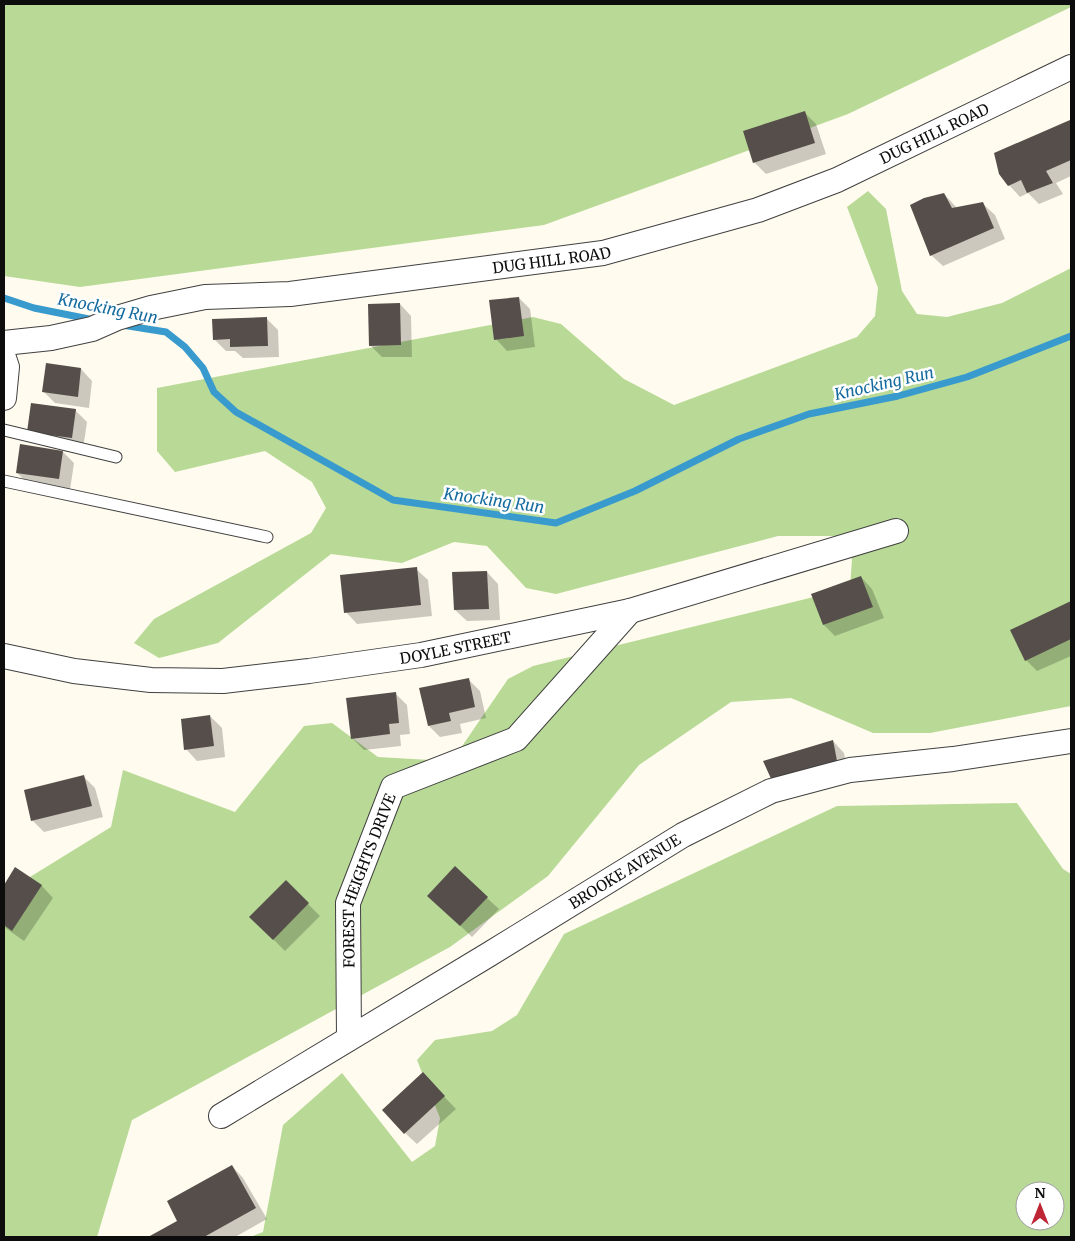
<svg xmlns="http://www.w3.org/2000/svg" width="1075" height="1241" font-family="Merriweather,serif">
	<rect width="100%" height="100%" fill="#fffbee"/>
	<g fill="#b9da97" fill-rule="evenodd">
		<path d="M 4,4 L 1071,4 L 1071,7 L 848,114 L 544,225 L 80,287 L 4,276 Z"/>
		<path d="M 868,191 L 886,209 L 902,291 L 917,314 L 947,317 L 1002,303 L 1071,268 L 1071,706 L 930,733 L 873,733 L 791,698 L 731,702 L 639,765 L 548,876 L 450,947 L 132,1120 L 97,1237 L 4,1237 L 4,893 L 111,827 L 123,770 L 235,812 L 304,726 L 332,723 L 378,757 L 430,760 L 458,752 L 508,679 L 533,666 L 850,588 L 852,559 L 835,536 L 778,536 L 556,594 L 526,588 L 487,546 L 454,542 L 402,563 L 331,554 L 218,643 L 159,658 L 134,643 L 154,619 L 311,533 L 326,508 L 312,482 L 265,451 L 175,472 L 157,451 L 157,388 L 533,317 L 561,324 L 624,379 L 674,405 L 857,337 L 875,316 L 878,288 L 847,207 Z"/>
		<path d="M 1017,803 L 1063,869 L 1071,874 L 1071,1237 L 250,1237 L 263,1232 L 283,1125 L 342,1073 L 412,1162 L 435,1146 L 440,1118 L 417,1060 L 435,1040 L 492,1031 L 517,1015 L 564,934 L 837,806 ZM 1025,1191 L 1055,1191 L 1055,1221 L 1025,1221 Z"/>
	</g>
	<g fill="#0003">
		<path d="M 804,112 L 816,124 L 826,154 L 766,174 L 754,162 Z"/>
		<path d="M 1070,122 L 1071,176 L 1056,183 L 1063,194 L 1039,204 L 1028,193 L 1020,197 L 1009,185 Z"/>
		<path d="M 944,194 L 957,208 L 983,204 L 995,215 L 1005,239 L 943,266 L 931,255 Z"/>
		<path d="M 519,298 L 530,309 L 535,347 L 507,351 L 496,339 Z"/>
		<path d="M 400,304 L 411,316 L 412,357 L 382,357 L 370,345 Z"/>
		<path d="M 266,318 L 278,330 L 279,357 L 243,358 L 235,351 L 226,351 L 214,339 Z"/>
		<path d="M 81,369 L 92,381 L 89,408 L 55,403 L 44,392 Z"/>
		<path d="M 75,410 L 87,422 L 83,449 L 28,431 Z"/>
		<path d="M 63,452 L 74,463 L 70,490 L 29,484 L 17,473 Z"/>
		<path d="M 416,569 L 428,580 L 432,616 L 357,624 L 346,612 Z"/>
		<path d="M 487,572 L 498,584 L 500,620 L 467,621 L 455,610 Z"/>
		<path d="M 861,577 L 872,589 L 884,618 L 835,636 L 824,625 Z"/>
		<path d="M 1071,603 L 1071,656 L 1037,671 L 1026,660 L 1012,631 Z"/>
		<path d="M 468,679 L 480,691 L 486,718 L 460,724 L 462,733 L 440,737 L 429,726 Z"/>
		<path d="M 395,693 L 407,705 L 410,734 L 400,735 L 401,746 L 364,750 L 352,738 Z"/>
		<path d="M 210,716 L 222,728 L 225,757 L 197,761 L 186,749 Z"/>
		<path d="M 833,741 L 844,753 L 849,778 L 774,782 Z"/>
		<path d="M 84,777 L 95,788 L 103,817 L 44,832 L 32,820 Z"/>
		<path d="M 16,869 L 42,886 L 53,898 L 24,941 L 4,927 L 4,887 Z"/>
		<path d="M 286,882 L 320,916 L 285,951 L 251,917 Z"/>
		<path d="M 487,898 L 499,909 L 472,937 L 441,907 Z"/>
		<path d="M 434,1086 L 456,1109 L 417,1144 L 405,1133 Z"/>
		<path d="M 232,1166 L 243,1178 L 267,1219 L 235,1237 L 152,1237 L 179,1221 Z"/>
	</g>
	<g fill="none" stroke-linecap="round" stroke-linejoin="round">
		<g stroke="#399bcd" stroke-width="7">
			<path d="M 4,298 L 34,308 L 94,320"/>
			<path d="M 122,325 L 166,332 L 185,347 L 203,368 L 214,392 L 236,412 L 393,500 L 556,523 L 635,491 L 739,439 L 809,414 L 898,396 L 967,377 L 1071,336"/>
		</g>
	</g>
	<g fill="#564e4a">
		<path d="M 805,111 L 815,143 L 753,163 L 743,131 Z"/>
		<path d="M 1070,120 L 1071,160 L 1046,171 L 1053,183 L 1027,193 L 1021,180 L 1008,186 L 999,174 L 994,153 Z"/>
		<path d="M 944,193 L 952,208 L 983,202 L 994,228 L 930,256 L 910,205 L 924,198 Z"/>
		<path d="M 519,297 L 524,336 L 494,340 L 489,300 Z"/>
		<path d="M 400,303 L 401,345 L 369,346 L 368,304 Z"/>
		<path d="M 267,317 L 268,346 L 230,347 L 230,339 L 213,340 L 212,319 Z"/>
		<path d="M 46,363 L 81,368 L 78,397 L 42,392 Z"/>
		<path d="M 31,403 L 76,409 L 72,438 L 27,432 Z"/>
		<path d="M 20,444 L 63,451 L 59,479 L 16,473 Z"/>
		<path d="M 417,567 L 421,605 L 344,613 L 340,575 Z"/>
		<path d="M 487,571 L 489,609 L 454,610 L 452,572 Z"/>
		<path d="M 861,576 L 873,607 L 823,625 L 811,594 Z"/>
		<path d="M 1071,601 L 1071,639 L 1025,661 L 1010,630 Z"/>
		<path d="M 469,678 L 475,707 L 449,713 L 451,721 L 428,726 L 419,688 Z"/>
		<path d="M 396,692 L 399,723 L 389,724 L 390,734 L 351,739 L 346,698 Z"/>
		<path d="M 210,715 L 214,746 L 184,750 L 181,719 Z"/>
		<path d="M 833,740 L 838,766 L 773,783 L 763,761 Z"/>
		<path d="M 84,775 L 92,806 L 31,821 L 24,790 Z"/>
		<path d="M 455,866 L 488,897 L 460,926 L 427,896 Z"/>
		<path d="M 15,867 L 42,885 L 12,931 L 4,925 L 4,885 Z"/>
		<path d="M 286,880 L 309,903 L 273,940 L 249,917 Z"/>
		<path d="M 423,1072 L 445,1096 L 404,1134 L 382,1110 Z"/>
		<path d="M 232,1165 L 256,1208 L 204,1237 L 148,1237 L 177,1221 L 167,1201 Z"/>
	</g>
	<g fill="none" stroke-linecap="round" stroke-linejoin="round">
		<defs>
			<g id="service">
				<path d="M 4,430 L 116,457"/>
				<path d="M 4,481 L 267,537"/>
			</g>
			<g id="minor">
				<path id="s1" d="M 4,343 L 51,338 L 92,329 L 117,318 L 151,308 L 205,297 L 290,294 L 603,253 L 758,210 L 837,180 L 1071,67"/>
				<path d="M 4,358 L 7,367 L 4,398"/>
				<path id="s2" d="M 4,656 L 74,671 L 151,680 L 223,681 L 309,671 L 421,655 L 630,611 L 896,531"/>
				<path id="s3" d="M 349,1038 L 348,903 L 393,787 L 516,739 L 630,611"/>
				<path id="s4" d="M 221,1116 L 488,955 L 683,835 L 771,791 L 850,770 L 953,759 L 1071,741"/>
			</g>
		</defs>
		<use href="#service" stroke="#404040" stroke-width="13"/>
		<use href="#minor" stroke="#404040" stroke-width="26"/>
		<use href="#service" stroke="#fff" stroke-width="11"/>
		<use href="#minor" stroke="#fff" stroke-width="24"/>
	</g>
	<g text-anchor="middle" dominant-baseline="central" stroke-width="5" stroke-linejoin="round" paint-order="stroke">
		<g font-size="15" fill="#0d0d0d" stroke="#fff">
			<text stroke="none"><textPath href="#s1" startOffset="961">DUG HILL ROAD</textPath></text>
			<text stroke="none"><textPath href="#s1" startOffset="556">DUG HILL ROAD</textPath></text>
			<text stroke="none"><textPath href="#s2" startOffset="456">DOYLE STREET</textPath></text>
			<text stroke="none"><textPath href="#s4" startOffset="472">BROOKE AVENUE</textPath></text>
			<text stroke="none"><textPath href="#s3" startOffset="161">FOREST HEIGHTS DRIVE</textPath></text>
		</g>
		<g font-size="16" font-style="italic" fill="#166c9f" stroke="#fff">
			<text transform="translate(108 308) rotate(11)">Knocking Run</text>
			<text transform="translate(884 383) rotate(-13)">Knocking Run</text>
			<text transform="translate(494 500) rotate(8)">Knocking Run</text>
		</g>
	</g>
	<rect width="1075" height="1241" fill="none" stroke="#0d0d0d" stroke-width="10"/>
	<g transform="translate(1040 1206)"><circle r="24" fill="#ffffff" stroke="#9e9e9e"/>
	<path d="M0-4L9 19L0 12L-9 19Z" fill="#be2535"/>
	<text y="-8" font-size="14" font-weight="bold" text-anchor="middle" fill="#0d0d0d">N</text>
	</g>
</svg>
